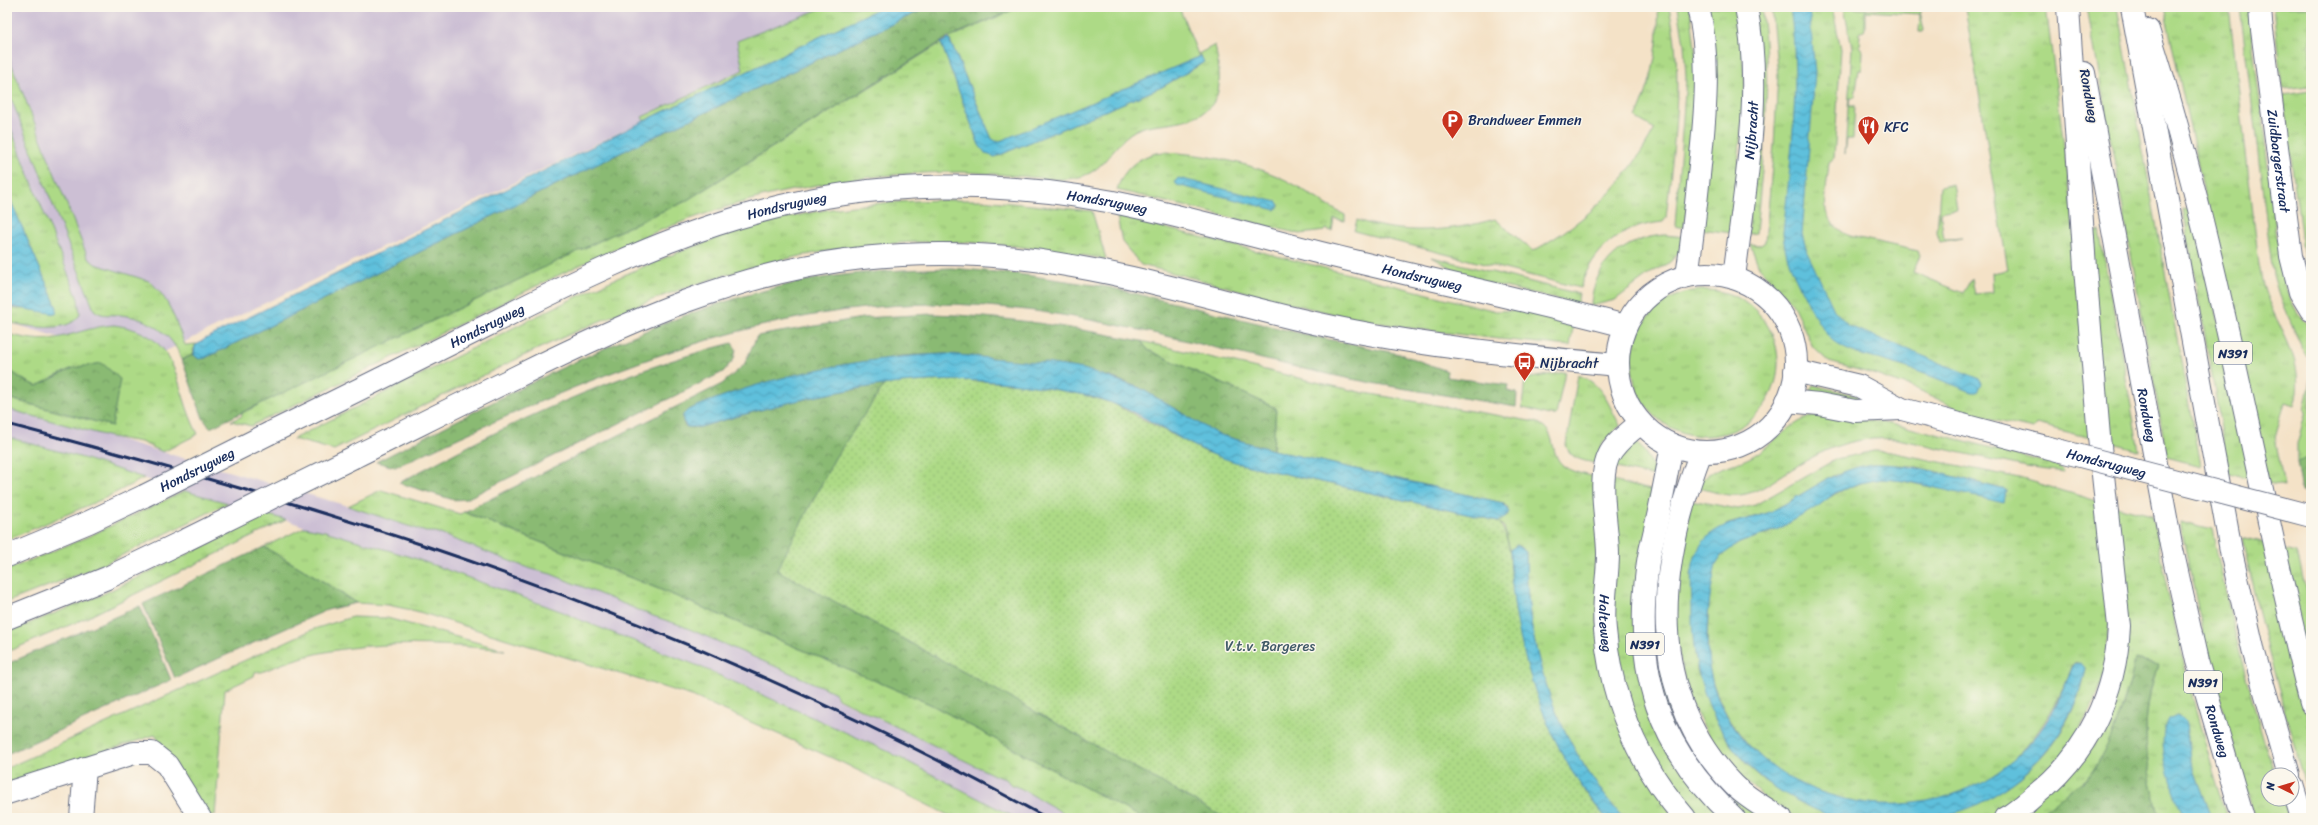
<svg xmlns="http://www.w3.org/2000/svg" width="2318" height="825" font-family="Sriracha,sans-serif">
	<defs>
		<pattern id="grass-tufts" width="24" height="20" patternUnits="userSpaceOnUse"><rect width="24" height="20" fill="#adda86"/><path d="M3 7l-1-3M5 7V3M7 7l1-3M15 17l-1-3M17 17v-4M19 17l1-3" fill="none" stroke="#94bb76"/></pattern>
		<pattern id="forest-crowns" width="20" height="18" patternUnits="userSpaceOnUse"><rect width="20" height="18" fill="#8aba73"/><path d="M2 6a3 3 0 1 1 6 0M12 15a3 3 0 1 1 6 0" fill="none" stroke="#709862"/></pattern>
		<pattern id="garden-dots" width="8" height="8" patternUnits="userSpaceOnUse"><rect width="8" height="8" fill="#adda86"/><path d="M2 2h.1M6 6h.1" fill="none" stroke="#94bb76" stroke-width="1.8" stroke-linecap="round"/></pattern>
		<pattern id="water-waves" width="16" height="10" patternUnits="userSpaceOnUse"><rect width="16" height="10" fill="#5ec0dc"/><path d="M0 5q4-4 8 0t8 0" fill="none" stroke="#4d9cb6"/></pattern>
	</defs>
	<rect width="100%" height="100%" fill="#fbf7ec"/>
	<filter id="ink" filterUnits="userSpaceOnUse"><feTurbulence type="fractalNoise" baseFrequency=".025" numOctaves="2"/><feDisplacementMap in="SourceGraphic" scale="8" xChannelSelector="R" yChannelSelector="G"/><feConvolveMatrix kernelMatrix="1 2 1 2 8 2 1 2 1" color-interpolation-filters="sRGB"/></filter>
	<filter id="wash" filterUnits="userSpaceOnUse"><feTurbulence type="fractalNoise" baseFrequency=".012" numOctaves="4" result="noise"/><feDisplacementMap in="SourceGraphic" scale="16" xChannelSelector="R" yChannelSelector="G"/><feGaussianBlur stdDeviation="0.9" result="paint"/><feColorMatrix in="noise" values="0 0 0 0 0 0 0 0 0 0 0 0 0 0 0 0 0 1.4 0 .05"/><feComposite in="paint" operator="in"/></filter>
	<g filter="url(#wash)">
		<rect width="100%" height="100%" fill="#f4e2c7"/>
		<g fill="#ccbfd4">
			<path d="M 7,7 L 879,7 L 143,362 L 7,322 Z"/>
			<path d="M 7,409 L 111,437 L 348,506 L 426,532 L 435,532 L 528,567 L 551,574 L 653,616 L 680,625 L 834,692 L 838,699 L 996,776 L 1006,779 L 1011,785 L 1020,788 L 1072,818 L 1016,818 L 887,751 L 696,665 L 580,620 L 563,612 L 414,558 L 325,531 L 307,529 L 303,526 L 286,520 L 121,472 L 83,458 L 7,437 Z"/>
		</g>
		<g fill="url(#grass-tufts)" stroke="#648472">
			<path d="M 825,7 L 882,7 L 644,121 L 642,117 L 743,70 L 737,41 Z"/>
			<path d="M 1658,7 L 1669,7 C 1685,77 1673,148 1666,218 L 1663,222 C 1621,226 1593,248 1580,288 L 1354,231 L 1357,220 C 1403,235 1449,232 1495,219 L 1533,251 C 1590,219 1624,185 1655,129 L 1636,118 C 1652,83 1660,46 1658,7 Z"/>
			<path d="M 1678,7 L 1690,7 L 1698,73 L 1685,228 L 1675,226 L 1686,78 L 1684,44 Z"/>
			<path d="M 1705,7 L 1738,7 L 1745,84 L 1732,233 L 1700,229 Z"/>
			<path d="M 1753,7 L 1761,7 C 1773,83 1763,158 1756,233 L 1749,234 Z"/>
			<path d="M 1771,7 L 1832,7 L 1841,49 L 1834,158 L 1829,162 C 1828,176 1824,198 1826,211 C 1828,221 1841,233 1850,236 L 1918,251 L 1920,255 L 1913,272 L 1963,293 L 1972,278 L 1975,294 L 1993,292 L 1992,273 L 2008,270 L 1965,7 L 2046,7 L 2071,200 L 2091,438 L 2036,424 L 2033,429 L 1970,415 L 1919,390 L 1873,374 L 1829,362 L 1813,347 L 1792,303 L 1759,267 L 1750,244 L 1761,245 L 1765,242 L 1774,145 L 1778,76 Z"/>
			<path d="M 1844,7 L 1861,9 L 1919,7 L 1924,30 L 1923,32 L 1919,32 L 1920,14 L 1865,11 L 1865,29 L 1860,33 L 1859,46 L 1863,51 L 1862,70 L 1859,70 L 1855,97 L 1850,97 L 1849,105 L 1855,105 L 1853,139 L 1847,139 L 1845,154 L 1852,48 Z"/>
			<path d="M 2087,7 L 2117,7 L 2200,466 L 2167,457 Z"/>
			<path d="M 2164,7 L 2229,7 L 2259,265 C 2261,274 2262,284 2265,292 C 2278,330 2308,362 2294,405 L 2285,402 L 2275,437 L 2284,486 L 2268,483 L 2210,221 Z"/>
			<path d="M 2240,7 L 2248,7 L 2281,270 C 2286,292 2294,313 2311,328 L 2311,359 L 2305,355 L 2279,295 L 2273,275 Z"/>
			<path d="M 2273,7 L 2311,7 L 2311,86 L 2282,89 Z"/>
			<path d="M 941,43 L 979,145 L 995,157 L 1162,87 L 1200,65 L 1201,56 L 1198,54 L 1215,45 C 1224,91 1223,116 1168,123 C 1155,125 1143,125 1131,133 C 1113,145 1105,169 1083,176 C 1064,182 1047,178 1028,177 C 1006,175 984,173 962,172 C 904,172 848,178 792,190 C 680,213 576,266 474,317 C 400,354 325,390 251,426 L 231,421 L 242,416 L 242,413 L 288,390 L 649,217 L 684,202 Z"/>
			<path d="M 7,53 L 88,258 L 95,264 L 149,281 C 169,297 176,322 185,345 L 197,344 L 193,350 L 194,354 L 182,360 C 172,333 149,318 121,315 C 112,314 101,317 94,310 L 7,88 Z"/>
			<path d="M 2311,91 L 2311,288 L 2305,266 L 2283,95 Z"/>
			<path d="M 7,119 L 78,299 L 80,314 C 70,335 24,326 7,322 L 7,306 L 15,309 L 57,308 L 7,192 Z"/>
			<path d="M 1164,152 C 1201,154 1243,161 1277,176 C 1301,186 1322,204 1345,215 L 1345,221 L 1334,219 L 1332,231 L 1325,229 L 1325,231 L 1300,234 L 1117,190 C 1123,168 1141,154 1164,152 Z"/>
			<path d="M 1953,184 L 1957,209 L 1940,212 L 1944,239 L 1962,238 L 1940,242 L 1937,233 L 1940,187 Z"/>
			<path d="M 946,200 L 981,200 L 1092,211 L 1106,259 C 1038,248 968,238 899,243 C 694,255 514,362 334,450 L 293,439 C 362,404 432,369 501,334 C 599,285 701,235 809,213 C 854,204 900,201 946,200 Z"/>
			<path d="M 2192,208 L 2253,479 L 2229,473 L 2183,210 Z"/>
			<path d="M 1117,216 L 1496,311 L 1537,310 L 1574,320 L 1570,346 C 1497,339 1425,332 1353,318 C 1282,303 1212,282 1141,265 L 1122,242 Z"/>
			<path d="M 2099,230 L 2139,450 L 2105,441 L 2088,232 Z"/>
			<path d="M 1665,235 L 1685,237 L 1678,253 L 1670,262 L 1651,273 L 1615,300 L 1591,306 C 1592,266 1625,237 1665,235 Z"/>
			<path d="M 1432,257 L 1579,294 L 1577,304 L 1471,279 Z"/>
			<circle cx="1705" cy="363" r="73"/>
			<path d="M 114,325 C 183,334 172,385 198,434 L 163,452 L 141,442 L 111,437 L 7,409 L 7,398 L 112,426 L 72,368 L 37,386 L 20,378 L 7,368 L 7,334 C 21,337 35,341 50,339 C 72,336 92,326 114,325 Z"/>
			<path d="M 1141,341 L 1359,392 L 1536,422 C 1560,432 1547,454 1565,467 C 1574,473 1585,474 1595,477 L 1598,518 L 1597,621 L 1672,818 L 1623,818 C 1556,740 1526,655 1526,552 L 1517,545 L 1510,550 L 1504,527 L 1498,521 L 1506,517 L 1508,508 L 1503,503 L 1273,450 L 1276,408 L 1148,350 Z"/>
			<path d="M 1565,372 L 1556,415 C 1549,417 1531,409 1522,408 L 1525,379 Z"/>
			<path d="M 1578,375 C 1603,383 1608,405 1620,425 L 1603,443 L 1594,463 C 1582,460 1570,459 1566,445 Z"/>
			<path d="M 2310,381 L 2311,456 L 2297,462 L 2297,444 L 2306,411 L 2304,409 Z"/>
			<path d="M 1813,385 L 1858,396 L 1860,399 L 1859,403 L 1811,393 L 1810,390 Z"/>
			<path d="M 1817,415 C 1895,419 1979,445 2055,465 L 2063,469 L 2064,472 L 2026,467 L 1898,439 C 1849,436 1824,449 1784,474 C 1770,483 1757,493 1740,495 C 1725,497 1710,490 1695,487 C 1710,466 1733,467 1753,456 C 1777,442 1790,421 1817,415 Z"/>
			<path d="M 7,437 L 83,458 L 144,478 L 105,498 L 7,540 Z"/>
			<path d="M 1632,438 C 1644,449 1652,460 1655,477 L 1612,467 Z"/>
			<path d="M 1874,451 L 1890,452 L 2020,478 L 2097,501 L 2109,611 L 2106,670 L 2095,702 L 2063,758 L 2001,811 L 1988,818 L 1936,818 C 2012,798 2071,748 2085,668 L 2076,662 L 2073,664 C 2049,731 1999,794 1924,807 C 1837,823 1743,770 1714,686 C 1706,664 1707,641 1708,618 C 1710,599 1708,570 1722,555 C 1737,539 1761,538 1780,528 C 1814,511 1842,481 1882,479 C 1898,478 1912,484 1927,486 C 1953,490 1980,489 2006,490 L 1914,466 L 1872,464 L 1836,474 L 1771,512 L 1728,524 L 1709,535 L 1691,574 L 1697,670 L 1715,719 L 1728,741 L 1746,764 L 1765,781 L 1800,802 L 1841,818 L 1797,818 L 1769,802 L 1726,764 L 1689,701 L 1672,619 L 1691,500 L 1738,509 L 1755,505 L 1836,459 Z"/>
			<path d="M 1612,481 L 1655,491 L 1638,658 L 1720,818 L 1695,818 L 1646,748 L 1623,683 L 1614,626 Z"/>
			<path d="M 381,490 L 460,514 L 464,512 L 654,587 L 930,704 L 1142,818 L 1072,818 L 1020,788 L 1011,785 L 1006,779 L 996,776 L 838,698 L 834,692 L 680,625 L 653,616 L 551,574 L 528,568 L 435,532 L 426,532 L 348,506 Z"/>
			<path d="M 185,491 L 228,503 L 102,565 L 7,602 L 7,570 L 87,537 Z"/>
			<path d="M 1670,495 L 1677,497 L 1667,682 L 1764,818 L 1743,818 L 1717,794 L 1666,710 L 1650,616 Z"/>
			<path d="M 2112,505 L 2152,515 C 2172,617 2195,719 2228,818 L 2212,818 L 2190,759 L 2186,724 L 2184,720 L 2177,715 L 2165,729 C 2164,761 2173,788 2184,818 L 2160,818 C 2145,766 2139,717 2158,665 L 2133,670 C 2126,697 2106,763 2085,780 C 2070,793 2052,801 2040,818 L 2020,818 L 2109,710 Z"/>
			<path d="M 269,515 L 286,520 L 86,618 L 7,652 L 7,632 L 99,596 Z"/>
			<path d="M 2180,522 L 2212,530 C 2230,613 2248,695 2275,775 L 2268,775 L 2268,799 L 2283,799 L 2289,818 L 2256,818 C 2222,722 2200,622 2180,522 Z"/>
			<path d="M 305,527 L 325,531 L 414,558 L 563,612 L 580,620 L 696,665 L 887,751 L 1016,818 L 954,818 L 841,762 L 692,696 L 416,611 L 388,605 L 356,603 L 318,578 L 264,547 Z"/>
			<path d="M 2242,538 L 2266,544 L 2311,733 L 2311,801 C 2284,714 2261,627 2242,538 Z"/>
			<path d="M 2280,548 L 2297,552 L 2311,612 L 2311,676 Z"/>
			<path d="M 352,617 L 387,618 L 505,650 C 425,642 336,638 262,672 L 255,672 L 254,676 L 225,690 L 215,816 L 215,814 L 209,817 L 155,735 L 7,783 L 7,768 L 314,629 Z"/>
		</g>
		<g fill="url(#forest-crowns)" stroke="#527468">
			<path d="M 928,7 L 1020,7 L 949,37 L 684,202 L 649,217 L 210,428 L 203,418 L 182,360 L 194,354 L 197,358 L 205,358 L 624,151 Z"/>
			<path d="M 951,268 L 1018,274 L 1108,287 L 1307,335 L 1400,354 L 1447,371 L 1446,377 L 1508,385 L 1507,391 L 1517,393 L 1516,407 C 1455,396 1392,388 1332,375 C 1200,347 1068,303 931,304 C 737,307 567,388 395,467 L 376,462 C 509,395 648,315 795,283 C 846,272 898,270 951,268 Z"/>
			<path d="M 932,314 C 1004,316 1071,327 1141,341 L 1148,350 L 1276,408 L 1273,450 L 1217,434 L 1140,388 L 1111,377 L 990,358 L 946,354 L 901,356 L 779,379 L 688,410 L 683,415 L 684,425 L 687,427 L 700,427 L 803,398 L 885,384 L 835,458 L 777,570 L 995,689 L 1225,818 L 1142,818 L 930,704 L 654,587 L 464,512 L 722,384 L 744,365 L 757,336 L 862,318 Z"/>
			<path d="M 732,343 L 736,349 L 734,359 L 723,372 L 466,499 L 454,500 L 399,483 C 504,425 616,373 732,343 Z"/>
			<path d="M 102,363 L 120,379 L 112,426 L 7,398 L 7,368 L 20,378 L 37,386 L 73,368 Z"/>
			<path d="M 2311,456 L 2311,494 L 2302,491 L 2297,462 Z"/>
			<path d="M 264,547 L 318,578 L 356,603 L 327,610 L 175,678 L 143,604 Z"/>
			<path d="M 140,606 L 171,680 L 7,754 L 7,664 Z"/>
			<path d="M 2135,660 L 2158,665 C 2139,717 2145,766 2160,818 L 2040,818 C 2048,807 2059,798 2069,790 C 2075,786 2082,784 2087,778 C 2110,751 2128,694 2135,660 Z"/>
		</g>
		<path fill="url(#garden-dots)" stroke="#648472" d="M 950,379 L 1023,384 L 1081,394 L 1112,403 L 1206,452 L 1245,465 L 1498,521 C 1514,540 1512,588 1517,614 C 1531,688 1556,761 1606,818 L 1225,818 L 995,689 L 777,570 L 835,458 L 885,384 Z"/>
		<path fill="#adda86" stroke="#648472" d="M 1020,7 L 1179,7 L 1199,57 L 1006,139 L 995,142 L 992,139 L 949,38 Z"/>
		<g fill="url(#water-waves)" stroke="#3c789d">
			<path d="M 882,7 L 928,7 L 624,151 L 205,358 L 199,359 L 194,355 L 195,346 L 205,339 L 644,121 Z"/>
			<path d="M 1790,7 L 1809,7 L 1815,73 L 1802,234 L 1807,252 L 1834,310 L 1849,326 L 1980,379 L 1981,383 L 1977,392 L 1972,392 C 1946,382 1919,371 1892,363 C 1872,357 1848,354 1832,340 C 1819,327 1811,309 1803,293 C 1793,274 1784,254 1783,233 C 1791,158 1801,82 1790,7 Z"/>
			<path d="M 949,39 L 992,139 L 998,142 L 1199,57 L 1201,56 L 1204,62 L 1162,87 L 995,157 L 986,154 L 979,145 L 941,43 Z"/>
			<path d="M 1178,178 L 1277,202 L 1279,206 L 1276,210 L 1177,185 L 1175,182 Z"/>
			<path d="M 7,192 L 57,308 L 56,314 L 7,306 Z"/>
			<path d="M 946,354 L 1045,363 L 1084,369 L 1140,388 L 1217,434 L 1273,450 L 1503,503 L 1509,512 L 1506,517 L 1498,521 L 1245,465 C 1232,461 1218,457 1205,451 C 1174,437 1145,415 1112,403 C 1091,395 1069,392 1047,388 C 924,367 818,392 700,427 L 687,427 L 683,421 L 683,415 L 688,410 C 767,376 860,357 946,354 Z"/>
			<path d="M 1872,464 C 1916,463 1963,480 2006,490 L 2004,503 L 1905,481 L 1882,479 L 1859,483 L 1835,493 L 1817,507 L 1778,529 L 1739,543 L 1721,556 L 1716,564 C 1708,603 1702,645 1713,684 C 1724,723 1754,756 1787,777 C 1875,825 1986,811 2045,724 C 2058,705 2065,684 2074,664 L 2081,663 L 2085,668 C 2075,722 2043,766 1996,794 C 1958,818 1933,818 1889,818 C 1873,818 1853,821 1838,817 C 1822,814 1808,806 1794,799 C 1723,761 1692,691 1692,613 C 1692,589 1687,563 1703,542 C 1720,520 1748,522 1772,511 C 1808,493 1830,471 1872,464 Z"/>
			<path d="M 1517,545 L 1526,552 C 1526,655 1556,740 1623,818 L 1606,818 L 1602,813 C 1591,799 1579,784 1570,768 C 1533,704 1511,624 1510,550 Z"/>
			<path d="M 2177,715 L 2184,720 L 2186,724 L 2190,759 L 2212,818 L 2184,818 C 2174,793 2154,745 2168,719 Z"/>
		</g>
	</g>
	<g filter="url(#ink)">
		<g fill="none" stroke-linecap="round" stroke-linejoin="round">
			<defs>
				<g id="street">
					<path d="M 1687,276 C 1693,235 1697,196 1701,155 C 1706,106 1710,56 1698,7"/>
					<path id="s1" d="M 1734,278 C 1744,191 1764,93 1746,7"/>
					<path id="s2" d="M 1641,423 C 1630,431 1620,439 1612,450 C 1595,474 1608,525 1608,554 C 1608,579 1602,604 1605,630 C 1611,701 1638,764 1685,818"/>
					<path d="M 7,793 L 134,753 L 152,753 L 167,765 L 200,818"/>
					<path d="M 81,818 L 85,768"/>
				</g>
				<g id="secondary">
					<path id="s3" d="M 2260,7 L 2261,22 L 2291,256 L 2300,292 L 2311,310"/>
					<circle cx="1707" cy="363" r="89"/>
					<path d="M 1795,371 L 1859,386 L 1902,409 L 2061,451"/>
					<path d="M 1787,401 L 1819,404 L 1855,411 L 1901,409"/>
					<path id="s4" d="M 270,433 C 345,397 420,359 494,322 C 573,282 653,243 737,218 C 871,177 1011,178 1146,209 C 1209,223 1271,241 1333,256 C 1430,280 1528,300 1625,326"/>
					<path d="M 354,457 C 407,431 460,404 514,378 C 624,323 738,271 862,258 C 931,251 1003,253 1072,266 C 1148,279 1222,301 1297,319 C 1402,344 1509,355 1617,365"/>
					<path d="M 7,556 L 89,522 L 144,496"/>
					<path d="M 7,618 L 107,578 L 186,540"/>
				</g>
				<g id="primary">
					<path d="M 2132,7 L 2232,556 L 2254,653 L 2289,775"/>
					<path d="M 2148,30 C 2220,250 2254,479 2311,703"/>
					<path id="s5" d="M 2084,73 L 2171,545 L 2197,661 L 2243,818"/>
					<path d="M 1672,445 C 1667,472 1662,499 1656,525 C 1653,540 1648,555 1647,570 C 1634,672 1658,748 1734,818"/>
					<path d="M 1701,452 C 1658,564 1642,692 1734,785 C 1747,798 1765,808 1781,818"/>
					<path d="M 2292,785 L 2302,818"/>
					<path d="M 2005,818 C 2015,813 2025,804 2034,796 C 2088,754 2116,693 2119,626 L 2099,437 L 2085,268 L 2068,7"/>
				</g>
			</defs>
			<use href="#street" stroke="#676e83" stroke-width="24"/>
			<use href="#secondary" stroke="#676e83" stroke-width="24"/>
			<use href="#primary" stroke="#676e83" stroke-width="24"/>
			<use href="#street" stroke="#fff" stroke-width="22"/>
			<use href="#secondary" stroke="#fff" stroke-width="22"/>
			<use href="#primary" stroke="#fff" stroke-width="22"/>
			<path stroke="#1b2f5e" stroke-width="3" d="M 7,424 C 148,461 288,500 426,546 C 640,618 849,709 1047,818"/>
			<defs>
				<g id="secondary-bridge">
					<path id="s6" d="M 2061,451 L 2311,516"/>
					<path id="s7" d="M 144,496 L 270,433"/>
					<path d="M 186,540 L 354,457"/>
				</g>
			</defs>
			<use href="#secondary-bridge" stroke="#676e83" stroke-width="24" stroke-linecap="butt"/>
			<use href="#secondary-bridge" stroke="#fff" stroke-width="22"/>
		</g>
	</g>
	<defs>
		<symbol id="parking-pin" viewBox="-11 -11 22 30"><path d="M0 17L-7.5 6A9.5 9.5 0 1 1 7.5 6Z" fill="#c8321e" stroke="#fbf7ec"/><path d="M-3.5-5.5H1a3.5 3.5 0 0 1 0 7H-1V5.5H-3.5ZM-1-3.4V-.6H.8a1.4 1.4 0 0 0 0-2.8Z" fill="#fff"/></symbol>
		<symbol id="restaurant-pin" viewBox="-11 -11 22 30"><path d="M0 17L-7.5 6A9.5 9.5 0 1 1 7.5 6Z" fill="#c8321e" stroke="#fbf7ec"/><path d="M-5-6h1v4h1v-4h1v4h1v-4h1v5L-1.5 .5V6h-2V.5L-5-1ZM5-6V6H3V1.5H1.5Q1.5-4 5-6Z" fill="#fff"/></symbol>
		<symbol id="bus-pin" viewBox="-11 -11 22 30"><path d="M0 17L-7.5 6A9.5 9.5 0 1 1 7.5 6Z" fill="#c8321e" stroke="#fbf7ec"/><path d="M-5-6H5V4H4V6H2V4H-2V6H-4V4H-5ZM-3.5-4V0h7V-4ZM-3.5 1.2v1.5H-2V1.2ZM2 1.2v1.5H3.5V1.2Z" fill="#fff"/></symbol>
	</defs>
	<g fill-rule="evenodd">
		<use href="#parking-pin" x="1440" y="108" width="25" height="34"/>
		<use href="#restaurant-pin" x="1856" y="114" width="25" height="34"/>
		<use href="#bus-pin" x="1512" y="350" width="25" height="34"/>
	</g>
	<g text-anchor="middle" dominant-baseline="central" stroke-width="3" stroke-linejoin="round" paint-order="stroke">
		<g fill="#fbf7ec" stroke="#5e6b89" stroke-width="1">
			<rect x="2214" y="342" width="38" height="22" rx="3"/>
			<rect x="1626" y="633" width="38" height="22" rx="3"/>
			<rect x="2184" y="671" width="38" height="22" rx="3"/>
		</g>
		<g font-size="13" font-weight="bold" fill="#1b2f5e">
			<text x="2233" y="353">N391</text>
			<text x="1645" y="644">N391</text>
			<text x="2203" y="682">N391</text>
		</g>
		<g font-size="14" fill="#1b2f5e" stroke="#fbf7ec">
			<text transform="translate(2089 96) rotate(80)">Rondweg</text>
			<text stroke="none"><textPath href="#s1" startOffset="149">Nijbracht</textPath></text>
			<text stroke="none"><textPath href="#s3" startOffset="155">Zuidbargerstraat</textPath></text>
			<text stroke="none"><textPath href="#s4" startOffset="889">Hondsrugweg</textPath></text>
			<text stroke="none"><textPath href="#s4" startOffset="566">Hondsrugweg</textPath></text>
			<text stroke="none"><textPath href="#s4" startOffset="1213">Hondsrugweg</textPath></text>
			<text stroke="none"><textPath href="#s4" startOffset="242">Hondsrugweg</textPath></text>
			<text stroke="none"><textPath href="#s5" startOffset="348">Rondweg</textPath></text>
			<text stroke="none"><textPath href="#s6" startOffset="47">Hondsrugweg</textPath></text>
			<text stroke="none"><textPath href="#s7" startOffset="59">Hondsrugweg</textPath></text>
			<text stroke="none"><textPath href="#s2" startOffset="215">Halteweg</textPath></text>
			<text stroke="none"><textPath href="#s5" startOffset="672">Rondweg</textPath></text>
		</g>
		<g font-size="14" fill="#1b2f5e" stroke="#fbf7ec" text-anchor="start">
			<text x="1468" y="120">Brandweer Emmen</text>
			<text x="1884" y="127">KFC</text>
			<text x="1540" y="363">Nijbracht</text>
		</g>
		<g font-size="14" fill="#405a68" stroke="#fbf7ec">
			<text x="1270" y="646">V.t.v. Bargeres</text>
		</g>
	</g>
	<rect width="2318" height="825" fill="none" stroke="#fbf7ec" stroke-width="24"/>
	<g transform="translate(2280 787) rotate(275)"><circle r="19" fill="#fbf7ec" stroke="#a1a7b3"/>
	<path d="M0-3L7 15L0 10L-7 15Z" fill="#c8321e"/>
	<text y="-6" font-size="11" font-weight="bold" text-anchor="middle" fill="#1b2f5e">N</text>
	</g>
</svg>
